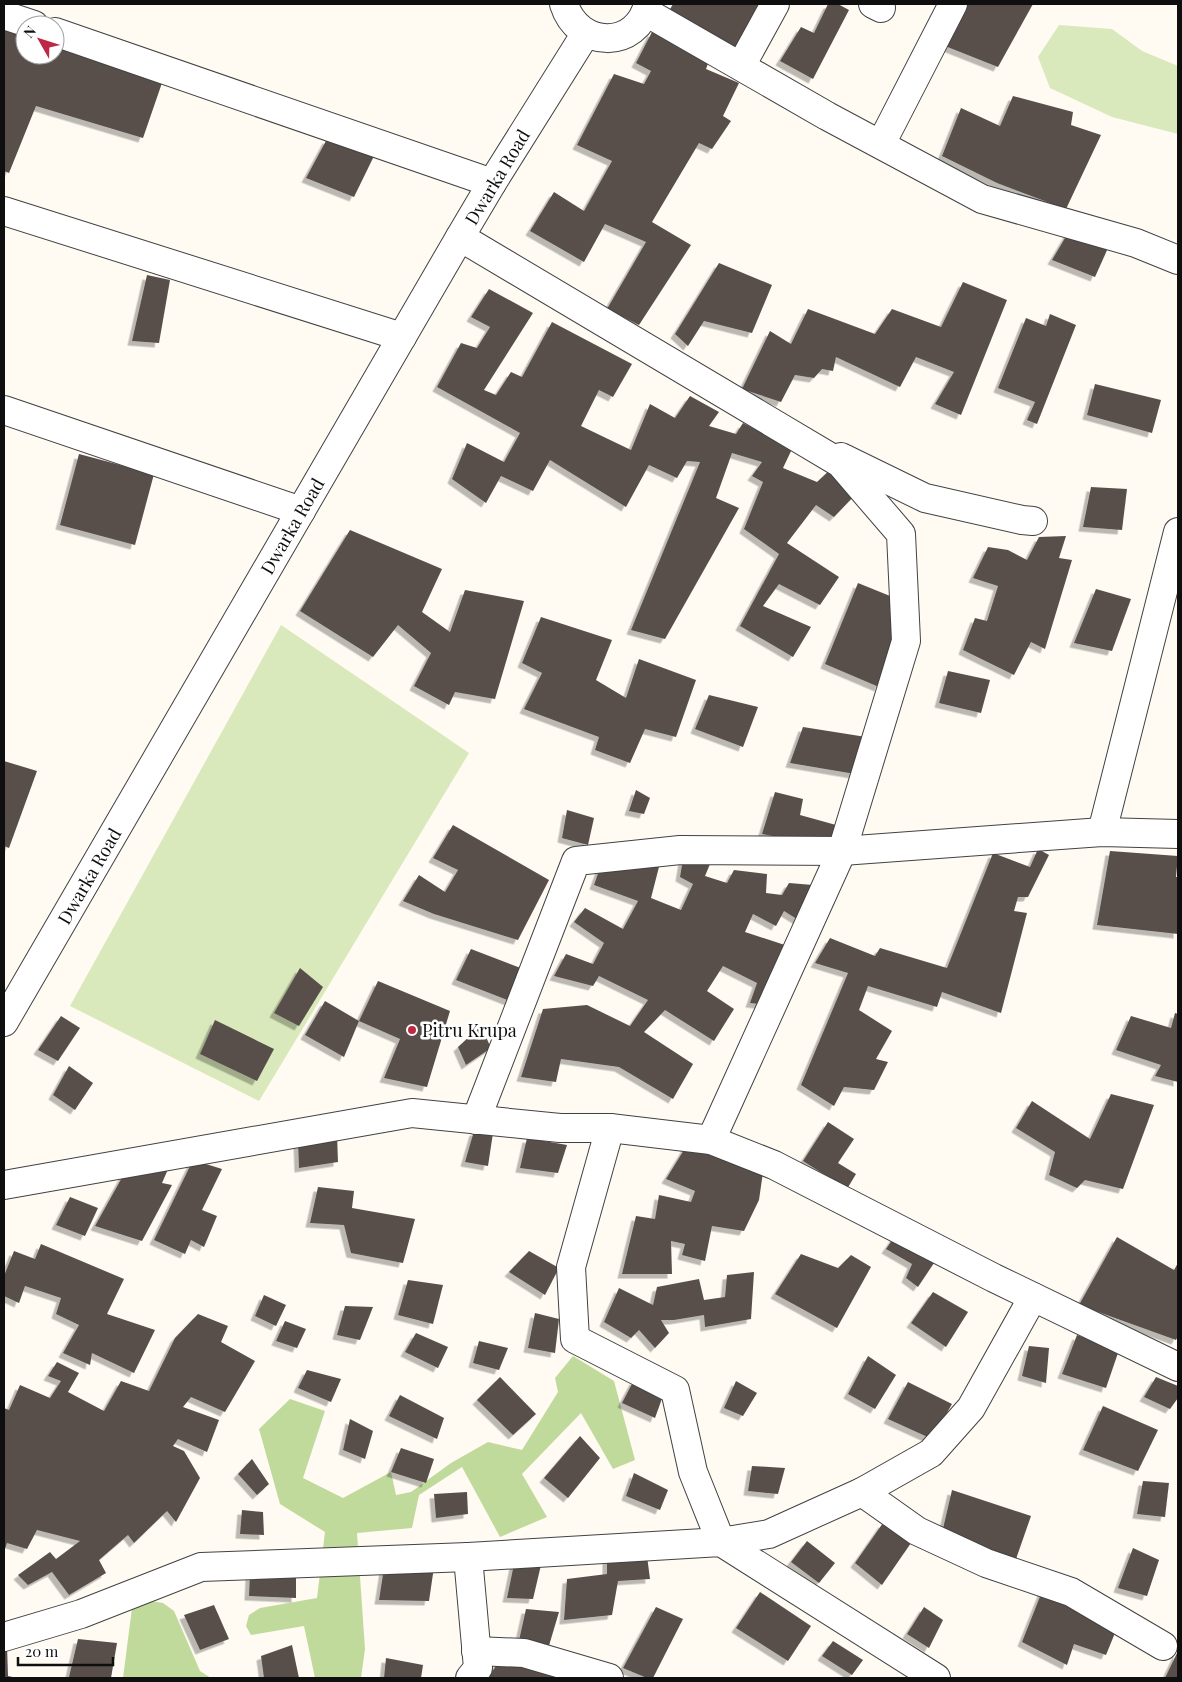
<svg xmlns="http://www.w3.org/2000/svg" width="1182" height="1682" font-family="'Playfair Display',serif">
	<defs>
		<filter id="shadow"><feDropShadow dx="-4.5" dy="4.5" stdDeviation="0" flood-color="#0004"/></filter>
	</defs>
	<rect width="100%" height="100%" fill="#fffaf2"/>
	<g fill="#d9e9bb">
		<path d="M 1059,25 L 1112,29 L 1142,51 L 1178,66 L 1178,134 L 1112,117 L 1050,88 L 1038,57 Z"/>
		<path d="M 281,625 L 469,753 L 259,1101 L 70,1006 Z"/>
	</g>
	<g fill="#c0da9b">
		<path d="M 573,1356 L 614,1381 L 635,1460 L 613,1469 L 581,1413 L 522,1474 L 547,1517 L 500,1537 L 462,1467 L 419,1495 L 412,1528 L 357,1533 L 365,1649 L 361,1678 L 315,1678 L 304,1626 L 251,1635 L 246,1626 L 249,1615 L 260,1608 L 317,1598 L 325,1532 L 280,1504 L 259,1429 L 290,1399 L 325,1411 L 303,1478 L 343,1498 L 391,1472 L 396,1495 L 411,1492 L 451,1463 L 488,1442 L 522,1450 L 558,1392 L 555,1378 Z"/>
		<path d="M 151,1601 L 163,1603 L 174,1611 L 200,1671 L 211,1678 L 123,1678 L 132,1608 Z"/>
	</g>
	<g fill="#584f4c" filter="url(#shadow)">
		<path d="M 673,4 L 697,4 L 700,5 L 701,4 L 761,4 L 736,50 L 668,13 Z"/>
		<path d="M 828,4 L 838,4 L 849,10 L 813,79 L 780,61 L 801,27 L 814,33 Z"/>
		<path d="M 968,4 L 1033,4 L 998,67 L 945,46 Z"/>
		<path d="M 4,25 L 25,33 L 25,55 L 55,55 L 55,43 L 163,80 L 143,138 L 36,106 L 9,173 L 4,171 Z"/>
		<path d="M 652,32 L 710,58 L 706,69 L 739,83 L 723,116 L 731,121 L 712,149 L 699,143 L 652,222 L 691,245 L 639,325 L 607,309 L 646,242 L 605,224 L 584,262 L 530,231 L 554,192 L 584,211 L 612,161 L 577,145 L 614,74 L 644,84 L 651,71 L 636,63 Z"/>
		<path d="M 1013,96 L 1073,112 L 1071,125 L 1101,135 L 1066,209 L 997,183 L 942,156 L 961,108 L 1000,126 Z"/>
		<path d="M 327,139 L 374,156 L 354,197 L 306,178 Z"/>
		<path d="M 1068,233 L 1108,248 L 1095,277 L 1052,260 Z"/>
		<path d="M 719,263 L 772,285 L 752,333 L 704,321 L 688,346 L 675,334 Z"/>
		<path d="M 147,275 L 170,280 L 159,343 L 132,341 Z"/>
		<path d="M 963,282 L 1007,300 L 961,415 L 935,404 L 954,372 L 916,357 L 900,387 L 836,357 L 833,371 L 822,369 L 814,378 L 795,375 L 781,402 L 742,389 L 770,331 L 791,344 L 808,309 L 875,334 L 892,309 L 941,327 Z"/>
		<path d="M 489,289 L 533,313 L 484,390 L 496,395 L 511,372 L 522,377 L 552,322 L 632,364 L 613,397 L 599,390 L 581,426 L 631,450 L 650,404 L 675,418 L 690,396 L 719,412 L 709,426 L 736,434 L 743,423 L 792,449 L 783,468 L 817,482 L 832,468 L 857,493 L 834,517 L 816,505 L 787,543 L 839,577 L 820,605 L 779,584 L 763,606 L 811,627 L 793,657 L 740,626 L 779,554 L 744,529 L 763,482 L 752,476 L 762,462 L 732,453 L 716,498 L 739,508 L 665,639 L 631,630 L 700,462 L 687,461 L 677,478 L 649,465 L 626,507 L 550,460 L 533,491 L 501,476 L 486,503 L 452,479 L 467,443 L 504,462 L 520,433 L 437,387 L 461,343 L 477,348 L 490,327 L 471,317 Z"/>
		<path d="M 1050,314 L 1076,325 L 1037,424 L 1027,420 L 1035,402 L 998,388 L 1026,318 L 1046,326 Z"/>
		<path d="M 1095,384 L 1161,400 L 1152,433 L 1087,415 Z"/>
		<path d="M 79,454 L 154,474 L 135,545 L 60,525 Z"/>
		<path d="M 1091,487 L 1127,489 L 1122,530 L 1083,527 Z"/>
		<path d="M 350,530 L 442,569 L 422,612 L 450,632 L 465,590 L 524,601 L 495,699 L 455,692 L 449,705 L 414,686 L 431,653 L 398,625 L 373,657 L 300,611 Z"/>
		<path d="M 1066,536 L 1059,558 L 1072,560 L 1045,649 L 1031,642 L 1014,675 L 963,650 L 975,618 L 987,621 L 998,586 L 973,578 L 988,547 L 1008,550 L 1027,560 L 1039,537 Z"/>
		<path d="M 858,583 L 895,598 L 898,633 L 879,687 L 825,664 Z"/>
		<path d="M 1096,589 L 1131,599 L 1112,651 L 1074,643 Z"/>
		<path d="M 541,617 L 612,640 L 596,680 L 626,698 L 639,659 L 696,680 L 676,737 L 645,729 L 630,763 L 595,750 L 599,737 L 524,709 L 542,673 L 522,663 Z"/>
		<path d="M 948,671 L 990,680 L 981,713 L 939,703 Z"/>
		<path d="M 709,695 L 758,707 L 743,747 L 695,729 Z"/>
		<path d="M 803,727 L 866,737 L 855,774 L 790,763 Z"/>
		<path d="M 4,761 L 37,771 L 9,848 L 4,846 Z"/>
		<path d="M 636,790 L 650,798 L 644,814 L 629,811 Z"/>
		<path d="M 775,792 L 803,799 L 800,815 L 836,825 L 831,847 L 762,834 Z"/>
		<path d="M 567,810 L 594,818 L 588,845 L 562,838 Z"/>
		<path d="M 453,825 L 549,880 L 518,940 L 434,914 L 403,901 L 419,875 L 445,892 L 458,870 L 433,858 Z"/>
		<path d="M 1038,849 L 1049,855 L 1028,897 L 1018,897 L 1014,911 L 1027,913 L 1001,1013 L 942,992 L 937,1007 L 868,986 L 859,1010 L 892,1031 L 876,1059 L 888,1062 L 874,1090 L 844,1087 L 834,1106 L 801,1085 L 848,973 L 815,963 L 830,938 L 875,956 L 880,948 L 947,968 L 993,853 L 1030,867 Z"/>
		<path d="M 1110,851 L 1178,856 L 1176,877 L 1178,877 L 1178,934 L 1097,925 Z"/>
		<path d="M 683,859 L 710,864 L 705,876 L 727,883 L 734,870 L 767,874 L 766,893 L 782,895 L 789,883 L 813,885 L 800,921 L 784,911 L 776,926 L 753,914 L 745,932 L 794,948 L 768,1005 L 750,1003 L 757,983 L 723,966 L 707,991 L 734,1009 L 714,1041 L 665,1010 L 644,1032 L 693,1064 L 673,1099 L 619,1067 L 561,1059 L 556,1082 L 521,1077 L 543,1009 L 587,1005 L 630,1026 L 648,1000 L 599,976 L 593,986 L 554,976 L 566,954 L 593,964 L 604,943 L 574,922 L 585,908 L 623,929 L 638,901 L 594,885 L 601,865 L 660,863 L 651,898 L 681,910 L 693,884 L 680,877 Z"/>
		<path d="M 471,949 L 526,970 L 515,1003 L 456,980 Z"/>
		<path d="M 300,968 L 323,987 L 299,1026 L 274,1013 Z"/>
		<path d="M 378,981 L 450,1011 L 427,1087 L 384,1078 L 400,1039 L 359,1021 L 344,1057 L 305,1035 L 325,1001 L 359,1021 Z"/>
		<path d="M 1175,1013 L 1178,1014 L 1178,1082 L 1155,1076 L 1161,1065 L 1116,1050 L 1131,1016 L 1171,1028 Z"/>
		<path d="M 61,1016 L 80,1028 L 58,1061 L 38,1050 Z"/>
		<path d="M 215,1020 L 274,1049 L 257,1081 L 200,1054 Z"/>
		<path d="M 481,1026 L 491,1048 L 466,1065 L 458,1047 Z"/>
		<path d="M 69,1066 L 93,1083 L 75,1110 L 53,1095 Z"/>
		<path d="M 1111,1094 L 1154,1105 L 1123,1189 L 1085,1180 L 1077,1188 L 1049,1175 L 1055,1152 L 1016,1128 L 1032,1101 L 1090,1139 Z"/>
		<path d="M 828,1122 L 854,1139 L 838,1163 L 856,1174 L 847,1189 L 803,1161 Z"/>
		<path d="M 474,1131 L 493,1133 L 488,1166 L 465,1162 Z"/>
		<path d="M 337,1135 L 338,1162 L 299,1168 L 298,1141 Z"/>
		<path d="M 527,1138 L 567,1145 L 558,1173 L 520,1168 Z"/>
		<path d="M 687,1145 L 763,1172 L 759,1200 L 744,1231 L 712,1226 L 705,1261 L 682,1255 L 685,1244 L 671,1241 L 672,1274 L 622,1274 L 636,1216 L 655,1219 L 659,1195 L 691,1202 L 695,1191 L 666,1179 Z"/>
		<path d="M 193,1160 L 222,1169 L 202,1210 L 217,1216 L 204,1247 L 191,1240 L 185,1254 L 154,1240 Z"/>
		<path d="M 169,1167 L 162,1183 L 172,1185 L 142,1241 L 95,1226 L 124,1174 Z"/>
		<path d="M 318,1187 L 354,1191 L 352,1208 L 415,1219 L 403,1263 L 351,1253 L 344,1225 L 310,1223 Z"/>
		<path d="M 70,1197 L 98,1208 L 85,1236 L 56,1225 Z"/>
		<path d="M 895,1236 L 934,1263 L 918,1287 L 906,1278 L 912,1264 L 886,1249 Z"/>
		<path d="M 1117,1237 L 1174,1270 L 1178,1263 L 1178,1336 L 1176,1340 L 1079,1305 Z"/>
		<path d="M 41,1244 L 124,1279 L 107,1314 L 155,1330 L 134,1373 L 92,1353 L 90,1365 L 63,1353 L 79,1325 L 56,1314 L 61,1298 L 25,1286 L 19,1303 L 4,1296 L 4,1276 L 14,1251 L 35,1259 Z"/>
		<path d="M 529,1251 L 559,1268 L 545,1295 L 509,1272 Z"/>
		<path d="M 801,1254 L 838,1268 L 851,1255 L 871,1267 L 837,1328 L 775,1294 Z"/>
		<path d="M 754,1272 L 751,1319 L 705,1327 L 704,1315 L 674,1320 L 661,1320 L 669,1333 L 655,1348 L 639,1330 L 631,1338 L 604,1322 L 619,1288 L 653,1305 L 657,1287 L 699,1279 L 704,1300 L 725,1297 L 727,1275 Z"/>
		<path d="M 408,1280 L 443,1285 L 433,1324 L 398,1315 Z"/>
		<path d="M 933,1292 L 968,1312 L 946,1347 L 911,1323 Z"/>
		<path d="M 264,1295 L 286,1305 L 276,1326 L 255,1316 Z"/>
		<path d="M 345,1306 L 373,1307 L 360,1340 L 337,1335 Z"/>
		<path d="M 535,1313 L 559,1319 L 555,1353 L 528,1348 Z"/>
		<path d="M 198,1314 L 228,1326 L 221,1342 L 255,1361 L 225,1412 L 191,1397 L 183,1407 L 219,1420 L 207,1452 L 178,1439 L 173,1446 L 184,1451 L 200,1478 L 176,1522 L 167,1511 L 134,1543 L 128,1535 L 99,1560 L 106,1573 L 69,1595 L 52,1572 L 28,1585 L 18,1575 L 50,1552 L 56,1559 L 80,1541 L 37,1530 L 27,1549 L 7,1543 L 4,1552 L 4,1408 L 9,1410 L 20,1385 L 50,1398 L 61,1381 L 48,1376 L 57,1362 L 79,1373 L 68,1392 L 104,1411 L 121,1381 L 149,1391 L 175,1338 Z"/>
		<path d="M 285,1321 L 306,1329 L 297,1348 L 276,1341 Z"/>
		<path d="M 416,1333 L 448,1347 L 438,1368 L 405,1352 Z"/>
		<path d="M 1077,1335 L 1119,1350 L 1106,1388 L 1062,1374 Z"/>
		<path d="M 479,1341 L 508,1348 L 499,1370 L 473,1363 Z"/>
		<path d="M 1029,1346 L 1049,1348 L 1046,1383 L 1022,1376 Z"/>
		<path d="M 868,1356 L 896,1375 L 875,1409 L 848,1394 Z"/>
		<path d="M 307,1370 L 341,1379 L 331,1402 L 298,1388 Z"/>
		<path d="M 500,1377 L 536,1414 L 513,1435 L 477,1400 Z"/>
		<path d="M 1156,1377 L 1178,1386 L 1178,1398 L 1170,1409 L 1144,1397 Z"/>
		<path d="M 634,1380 L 664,1393 L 655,1418 L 622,1403 Z"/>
		<path d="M 736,1381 L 757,1393 L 743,1416 L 724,1408 Z"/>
		<path d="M 908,1382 L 952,1404 L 932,1439 L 888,1419 Z"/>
		<path d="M 400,1395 L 444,1418 L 437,1439 L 389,1416 Z"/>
		<path d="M 1103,1406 L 1158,1430 L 1138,1471 L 1083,1450 Z"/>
		<path d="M 350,1419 L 373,1431 L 365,1459 L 343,1450 Z"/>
		<path d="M 580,1436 L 600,1458 L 568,1498 L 544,1478 Z"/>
		<path d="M 401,1448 L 434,1459 L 426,1483 L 391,1472 Z"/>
		<path d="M 252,1459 L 269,1484 L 257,1495 L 238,1474 Z"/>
		<path d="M 752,1466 L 785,1468 L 778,1494 L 748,1491 Z"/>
		<path d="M 634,1473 L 668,1490 L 660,1510 L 626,1496 Z"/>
		<path d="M 1143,1481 L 1169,1483 L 1165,1517 L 1137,1514 Z"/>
		<path d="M 952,1490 L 1031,1516 L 1016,1559 L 942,1533 Z"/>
		<path d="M 467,1492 L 468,1514 L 436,1518 L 434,1494 Z"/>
		<path d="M 242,1510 L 263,1512 L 264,1535 L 240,1534 Z"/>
		<path d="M 883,1523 L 911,1543 L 882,1585 L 855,1563 Z"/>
		<path d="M 807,1541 L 835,1563 L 819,1583 L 791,1562 Z"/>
		<path d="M 1133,1548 L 1159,1560 L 1147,1596 L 1118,1588 Z"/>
		<path d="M 647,1556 L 650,1579 L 618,1581 L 612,1615 L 564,1620 L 567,1579 L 607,1574 L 607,1559 Z"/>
		<path d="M 514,1564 L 541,1565 L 533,1599 L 507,1598 Z"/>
		<path d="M 434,1567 L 429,1601 L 379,1600 L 384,1568 Z"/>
		<path d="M 250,1574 L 296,1576 L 296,1598 L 249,1596 Z"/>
		<path d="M 1043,1589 L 1117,1628 L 1106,1655 L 1074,1644 L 1067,1665 L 1022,1642 Z"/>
		<path d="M 760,1592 L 811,1626 L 788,1661 L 736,1628 Z"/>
		<path d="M 214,1605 L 229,1639 L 200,1650 L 184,1615 Z"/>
		<path d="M 656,1607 L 683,1619 L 653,1678 L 647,1678 L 623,1668 Z"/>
		<path d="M 924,1607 L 943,1620 L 929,1648 L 907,1634 Z"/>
		<path d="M 526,1609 L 559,1612 L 548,1649 L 518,1645 Z"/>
		<path d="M 78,1639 L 117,1643 L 111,1678 L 69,1677 Z"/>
		<path d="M 833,1641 L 863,1660 L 852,1675 L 822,1656 Z"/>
		<path d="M 7,1645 L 8,1676 L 17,1678 L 4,1678 L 4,1646 Z"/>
		<path d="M 292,1645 L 299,1678 L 264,1678 L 261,1656 Z"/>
		<path d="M 1178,1651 L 1178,1678 L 1165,1678 Z"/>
		<path d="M 386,1658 L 423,1665 L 421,1678 L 384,1678 Z"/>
		<path d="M 500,1660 L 575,1678 L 488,1678 Z"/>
	</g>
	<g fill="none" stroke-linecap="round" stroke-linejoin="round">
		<defs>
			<g id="minor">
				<path d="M 564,4 C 578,49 637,50 648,4"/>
				<path d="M 873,4 L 881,8"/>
				<path d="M 646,12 L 827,116 L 982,199 L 1136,243 L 1178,260"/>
				<path d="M 4,15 L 34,25"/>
				<path d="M 55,32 L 492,183"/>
				<path d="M 741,66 L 775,4"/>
				<path d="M 881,144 L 953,4"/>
				<path d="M 4,211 L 402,337"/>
				<path d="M 460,237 L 840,463 L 901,534 L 906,641 L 842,851 L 711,1140"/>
				<path d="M 4,410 L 301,511"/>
				<path d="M 841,457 L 925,498 L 1022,520 L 1033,521"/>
				<path d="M 1102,832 L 1178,532"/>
				<path d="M 4,1022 L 460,237 L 492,183 L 586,33"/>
				<path d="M 476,1120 L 576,861 L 680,850 L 842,851 L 1102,832 L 1178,834"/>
				<path d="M 610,1128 L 571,1267 L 575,1339 L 675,1390 L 693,1472 L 721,1542 L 769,1534 L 862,1492 L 917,1531 L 986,1563 L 1071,1592 L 1163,1646"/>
				<path d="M 4,1185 L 412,1113 L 560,1128 L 610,1128 L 711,1140 L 774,1165 L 994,1278 L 1178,1367"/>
				<path d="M 862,1492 L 931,1453 L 971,1408 L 1033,1297"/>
				<path d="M 468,1557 L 478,1668 L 470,1678"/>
				<path d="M 4,1637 L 81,1614 L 201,1567 L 468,1557 L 721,1542 L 936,1678"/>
				<path d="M 476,1651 L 524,1653 L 609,1678"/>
			</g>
		</defs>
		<use href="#minor" stroke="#424242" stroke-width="30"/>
		<use href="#minor" stroke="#fff" stroke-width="28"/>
	</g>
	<circle fill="#bd2944" stroke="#fff" stroke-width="2" cx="412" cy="1030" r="5"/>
	<g text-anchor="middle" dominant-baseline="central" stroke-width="5" stroke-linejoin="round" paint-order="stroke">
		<g font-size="18" fill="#0f0f0f" stroke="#fff">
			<text transform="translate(497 177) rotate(-59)">Dwarka Road</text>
			<text transform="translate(292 526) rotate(-60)">Dwarka Road</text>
			<text transform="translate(89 876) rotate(-60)">Dwarka Road</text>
		</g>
		<g font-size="18" fill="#0f0f0f" stroke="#fff" text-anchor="start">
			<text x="422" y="1030">Pitru Krupa</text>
		</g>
	</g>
	<rect width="1182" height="1682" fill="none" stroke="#0f0f0f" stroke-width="10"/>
	<g transform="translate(40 40) rotate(309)"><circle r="24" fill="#ffffff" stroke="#9f9f9f"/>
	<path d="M0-4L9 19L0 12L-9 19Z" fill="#bd2944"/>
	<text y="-8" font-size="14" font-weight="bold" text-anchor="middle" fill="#0f0f0f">N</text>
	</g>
	<path d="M18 1657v8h95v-8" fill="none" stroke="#0f0f0f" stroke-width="2.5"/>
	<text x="25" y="1657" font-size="15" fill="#0f0f0f" stroke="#ffffff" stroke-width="4" paint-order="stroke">20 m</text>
</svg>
